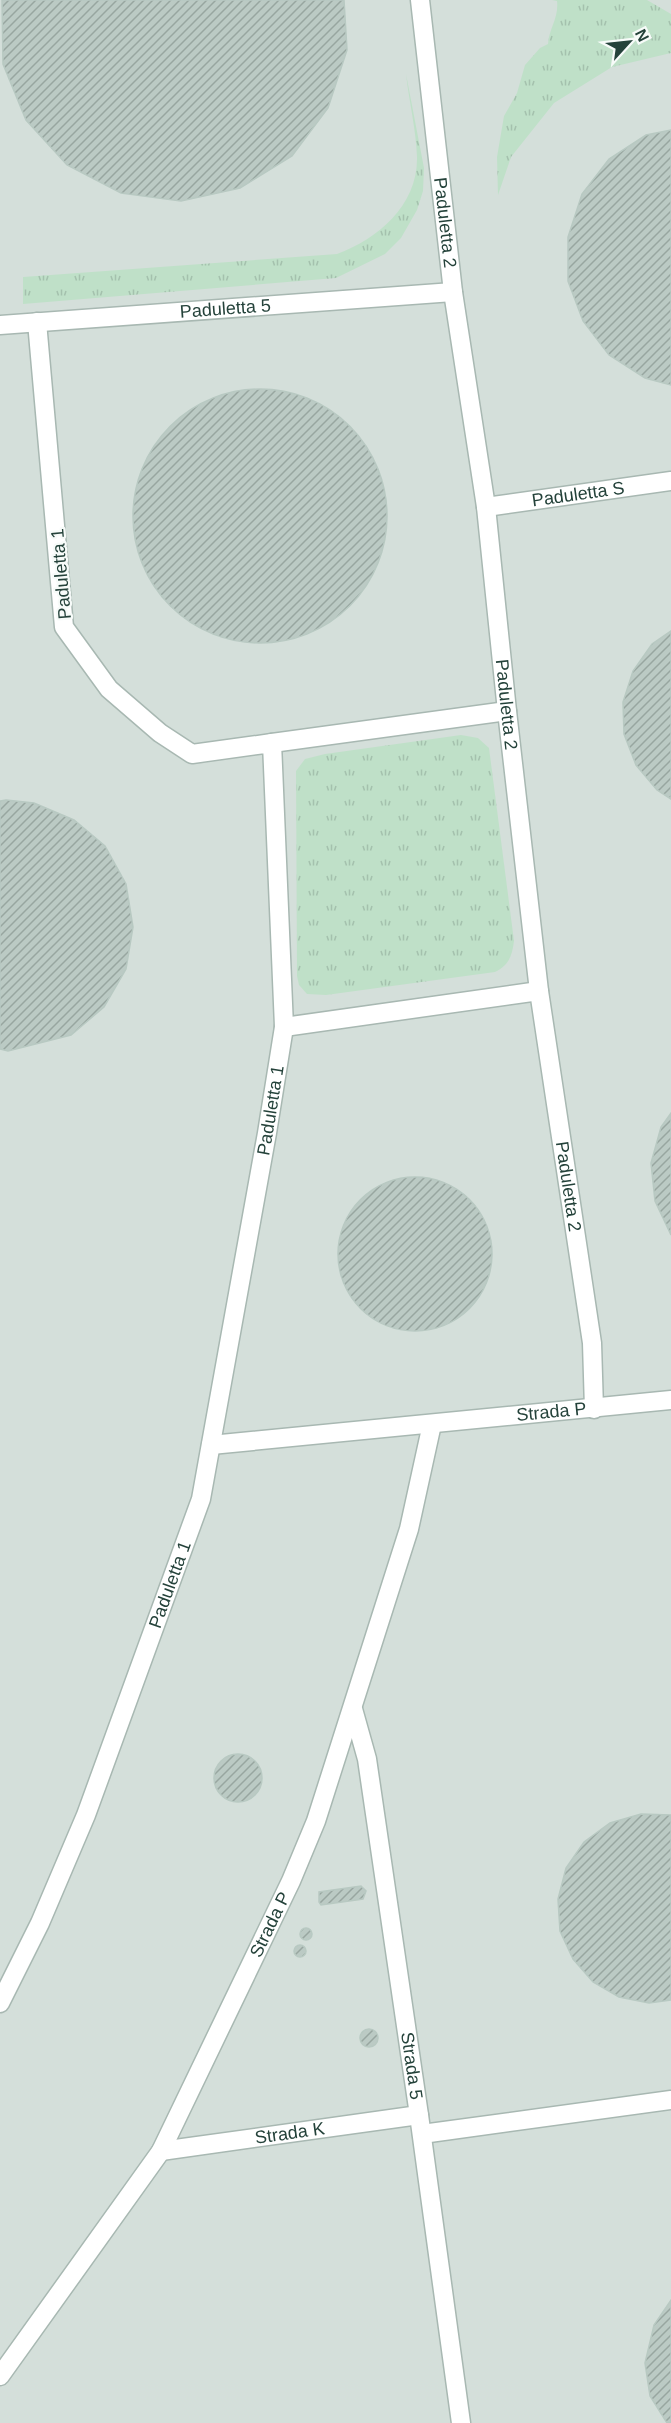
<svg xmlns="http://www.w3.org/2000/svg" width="671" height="2423" font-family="Arial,sans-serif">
	<defs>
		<pattern id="grass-tufts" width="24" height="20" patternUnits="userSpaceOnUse" patternTransform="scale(1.5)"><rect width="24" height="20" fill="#bfe0c8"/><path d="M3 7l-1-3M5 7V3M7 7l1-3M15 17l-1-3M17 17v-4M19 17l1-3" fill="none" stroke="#a4c1ad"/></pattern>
		<pattern id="building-hatch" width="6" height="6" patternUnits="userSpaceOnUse" patternTransform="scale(1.5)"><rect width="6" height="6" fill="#bbcac4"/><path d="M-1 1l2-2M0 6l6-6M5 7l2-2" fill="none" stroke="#98a6a0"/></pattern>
	</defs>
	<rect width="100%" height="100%" fill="#e6efeb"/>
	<rect fill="#d4dfda" x="0" y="0" width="671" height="2423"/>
	<g fill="url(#grass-tufts)">
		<path d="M 552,0 L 647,0 L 671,14 L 671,53 L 612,67 L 554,103 L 511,157 L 498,195 L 497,157 L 504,116 L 517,93 L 525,65 L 540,48 L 548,44 C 549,28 559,18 557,1 Z"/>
		<path d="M 406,74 L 424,168 L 423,191 L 417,210 L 401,238 L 385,254 L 336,278 L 23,304 L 23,277 L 337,254 C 378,239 418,205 417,157 C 416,129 409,101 406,74 Z"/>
		<path d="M 461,735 L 478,738 L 489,748 L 514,941 C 512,956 509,965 495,972 L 326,995 L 307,994 L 299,985 L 297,976 L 296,771 L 305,759 L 325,754 Z"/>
	</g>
	<g fill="url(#building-hatch)" stroke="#b8c9c2" stroke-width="1.5">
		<path d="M 2,0 L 344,0 L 347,50 L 328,108 L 292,156 L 240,188 L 181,201 L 121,193 L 67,165 L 26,120 L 3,64 Z"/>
		<path d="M 671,130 L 671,385 L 645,378 L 609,355 L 583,321 L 568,281 L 568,237 L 582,194 L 609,159 L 646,135 Z"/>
		<circle cx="260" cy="516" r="127"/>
		<path d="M 671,631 L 671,799 L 657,790 L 636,765 L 624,734 L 623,702 L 633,671 L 652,644 Z"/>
		<path d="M 6,800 L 34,803 L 74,820 L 105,846 L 126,884 L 133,927 L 126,969 L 104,1007 L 71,1035 L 8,1051 L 0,1049 L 0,801 Z"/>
		<path d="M 671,1113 L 671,1235 L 655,1201 L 651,1163 L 661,1127 Z"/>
		<circle cx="415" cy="1254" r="77"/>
		<circle cx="238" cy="1778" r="24"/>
		<path d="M 641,1814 L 671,1815 L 671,2000 L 649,2003 L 619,1997 L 593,1982 L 573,1959 L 560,1931 L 558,1899 L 566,1868 L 584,1842 L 610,1823 Z"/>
		<path d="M 361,1886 L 366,1891 L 363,1899 L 321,1905 L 319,1902 L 319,1892 Z"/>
		<circle cx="306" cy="1934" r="6"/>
		<circle cx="300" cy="1951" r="6"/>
		<circle cx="369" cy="2038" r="9"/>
		<path d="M 671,2300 L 671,2423 L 667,2423 L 650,2396 L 645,2363 L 654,2325 Z"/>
	</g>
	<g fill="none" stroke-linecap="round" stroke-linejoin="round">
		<defs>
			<g id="service">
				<path id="s1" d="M 420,0 L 453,292 L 486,507 L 507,711 L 539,991 L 592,1343 L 594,1409"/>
				<path id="s2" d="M 0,325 L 453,292"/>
				<path id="s3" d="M 486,507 L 671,481"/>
				<path d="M 272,743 L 507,711"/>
				<path d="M 284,1027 L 539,991"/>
				<path id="s4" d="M 211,1445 L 671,1400"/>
				<path id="s5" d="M 353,1709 L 367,1759 L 419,2115 L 461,2423"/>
				<path id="s6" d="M 0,2003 L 40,1923 L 86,1815 L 201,1499 L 267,1133 L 284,1027 L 272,743 L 192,754 L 160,733 L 109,689 L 64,627 L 37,322"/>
				<path d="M 422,2134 L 671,2100"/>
				<path id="s7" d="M 161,2151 L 419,2115"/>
				<path id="s8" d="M 0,2376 L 161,2151 L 291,1881 L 316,1821 L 409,1529 L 432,1424"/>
			</g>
		</defs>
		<use href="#service" stroke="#a8b8b2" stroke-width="21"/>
		<use href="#service" stroke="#fff" stroke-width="18"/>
	</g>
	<g text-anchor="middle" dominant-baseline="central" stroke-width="4.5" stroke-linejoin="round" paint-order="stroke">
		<g font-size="18" fill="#24423a" stroke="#f7fbf9">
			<text stroke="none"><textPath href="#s1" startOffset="224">Paduletta 2</textPath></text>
			<text stroke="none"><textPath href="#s2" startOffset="226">Paduletta 5</textPath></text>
			<text stroke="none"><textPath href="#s3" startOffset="93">Paduletta S</textPath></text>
			<text transform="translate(61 574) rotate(-95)">Paduletta 1</text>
			<text stroke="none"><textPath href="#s1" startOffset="710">Paduletta 2</textPath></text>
			<text stroke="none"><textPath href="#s6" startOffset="938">Paduletta 1</textPath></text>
			<text stroke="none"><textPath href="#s1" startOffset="1196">Paduletta 2</textPath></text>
			<text stroke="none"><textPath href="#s4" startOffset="342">Strada P</textPath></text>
			<text stroke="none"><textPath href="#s6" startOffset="452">Paduletta 1</textPath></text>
			<text stroke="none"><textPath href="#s8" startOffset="528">Strada P</textPath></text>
			<text stroke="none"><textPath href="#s5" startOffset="362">Strada 5</textPath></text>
			<text stroke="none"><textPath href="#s7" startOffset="130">Strada K</textPath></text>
		</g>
	</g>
	<g transform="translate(629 42) rotate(63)" stroke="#f7fbf9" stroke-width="4.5" paint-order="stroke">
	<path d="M0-4.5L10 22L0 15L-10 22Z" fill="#24423a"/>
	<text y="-9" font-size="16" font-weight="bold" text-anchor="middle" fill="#24423a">N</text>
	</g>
</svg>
